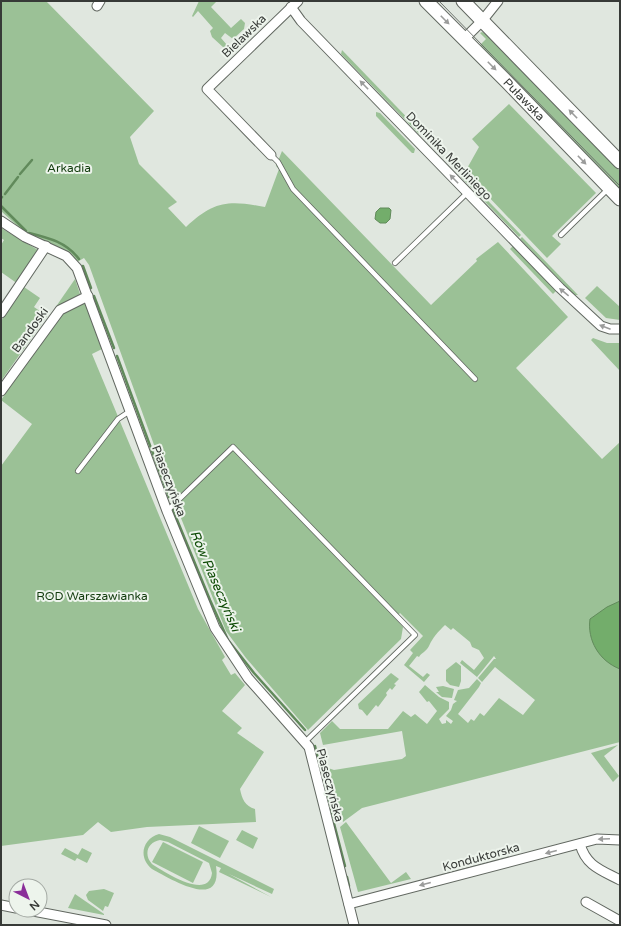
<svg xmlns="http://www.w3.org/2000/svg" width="621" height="926" font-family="'Varela Round',sans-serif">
	<rect width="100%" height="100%" fill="#e0e7df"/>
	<g fill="#9bc196" fill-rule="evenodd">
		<path d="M 1,1 L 46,1 L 154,111 L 130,137 L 139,164 L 177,202 L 168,208 L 186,227 C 214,201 228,200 265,207 L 279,169 L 276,166 L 282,151 L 431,305 L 477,261 L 476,259 L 498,242 L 568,317 L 516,368 L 602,459 L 620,442 L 620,742 L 362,808 L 343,822 L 328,768 L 334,770 L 402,759 L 406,756 L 402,731 L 323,745 L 320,733 L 332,721 L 340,729 L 388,729 L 403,711 L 411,717 L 415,714 L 427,724 L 437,711 L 429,701 L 427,702 L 419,692 L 425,685 L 439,697 L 449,702 L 449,709 L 439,719 L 442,724 L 446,723 L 446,720 L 451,724 L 453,721 L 446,716 L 451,710 L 453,704 L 457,701 L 454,700 L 458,690 L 469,688 L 477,679 L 481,683 L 479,687 L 458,714 L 468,723 L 471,719 L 474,721 L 480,713 L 484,716 L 499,698 L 523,715 L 535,700 L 495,667 L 482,682 L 478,678 L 494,659 L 496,659 L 494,656 L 477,677 L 460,663 L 462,660 L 474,670 L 484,658 L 479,650 L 472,647 L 470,642 L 453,628 L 451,630 L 445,625 C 438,632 433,637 429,646 C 426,652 422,652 419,657 L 417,656 L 409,666 L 423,677 L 427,673 L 430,675 L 424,682 L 404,665 L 413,653 L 410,650 L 423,636 L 400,613 L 395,618 L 403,627 L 401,639 L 308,730 L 246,658 L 226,631 L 175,503 L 89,265 L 84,258 L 77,262 L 24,232 L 1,211 Z"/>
		<path d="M 199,1 L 217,1 L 211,7 L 231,28 L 241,19 L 245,23 L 244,29 L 233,39 L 225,33 L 221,38 L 227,45 L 224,48 L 212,37 L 210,31 L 213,28 L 198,11 L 193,17 L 192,16 Z"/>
		<path d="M 482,32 L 486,34 L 620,171 L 620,189 L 480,45 L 486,39 L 480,33 Z"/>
		<path d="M 342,50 L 421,132 L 419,134 L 341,54 Z"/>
		<path d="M 509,104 L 596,193 L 552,236 L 561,244 L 547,258 L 465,172 L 479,147 L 472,139 Z"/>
		<path d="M 376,112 L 380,113 L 415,149 L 414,153 L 412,153 L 376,116 Z"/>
		<path d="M 463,175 L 521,235 L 519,237 L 461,177 Z"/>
		<path d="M 1,228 L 38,250 L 18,284 L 1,272 L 1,245 L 4,240 L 1,238 Z"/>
		<path d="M 522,237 L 578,295 L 574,295 L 520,239 Z"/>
		<path d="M 514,245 L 557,290 L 553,294 L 510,249 Z"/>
		<path d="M 75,279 L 80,294 L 55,308 Z"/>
		<path d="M 597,286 L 620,307 L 620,320 L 606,318 L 585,298 Z"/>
		<path d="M 24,287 L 40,298 L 34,307 L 47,316 L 1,381 L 1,321 Z"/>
		<path d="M 81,303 L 85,303 L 102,349 L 92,354 L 198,609 L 225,657 L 222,660 L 231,675 L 235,673 L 245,685 L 222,711 L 242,728 L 237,733 L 264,752 L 240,789 C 242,799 245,806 255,809 L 256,822 L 147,827 L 111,832 L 98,822 L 83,835 L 1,846 L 1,466 L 32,424 L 1,400 L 60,315 Z"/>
		<path d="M 593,338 L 607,343 L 620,343 L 620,371 L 591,340 Z"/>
		<path d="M 456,662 L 461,666 L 461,681 L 459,687 L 450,685 L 446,681 L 446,670 Z"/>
		<path d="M 391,673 L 399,679 L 394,684 L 396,685 L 392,690 L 390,688 L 386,693 L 387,695 L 378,707 L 376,705 L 367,716 L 362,710 L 359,709 L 358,704 Z"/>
		<path d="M 443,686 L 454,689 L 452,698 L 442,697 L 436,692 L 439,692 L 436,687 Z"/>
		<path d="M 618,745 L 604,756 L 619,776 L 613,782 L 591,753 Z"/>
		<path d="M 346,822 L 391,883 L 406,872 L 411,879 L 358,892 L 340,827 Z"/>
		<path d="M 199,826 L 229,841 L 220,858 L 191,843 Z"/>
		<path d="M 242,830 L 258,838 L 253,849 L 236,840 Z"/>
		<path d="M 159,834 L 170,837 L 274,889 L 272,894 L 229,874 L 271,897 L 219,872 L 221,868 L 216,866 C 223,912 169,878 152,869 C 138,858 142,839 159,834 ZM 160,840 L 168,842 L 209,863 L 212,873 C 209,901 164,872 152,864 C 143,854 148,842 160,840 Z"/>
		<path d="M 163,842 L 203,862 L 193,883 L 152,862 Z"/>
		<path d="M 65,848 L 78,855 L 82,848 L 92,853 L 87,863 L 77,858 L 75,861 L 61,854 Z"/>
		<path d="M 104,889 L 114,893 L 108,907 L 105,906 L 103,911 L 88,900 L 86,895 L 89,891 Z"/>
		<path d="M 75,894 L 104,914 L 104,915 L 68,908 Z"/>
	</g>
	<g fill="#73ad6b" stroke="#618a5b">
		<path d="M 380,208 L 389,208 L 391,210 L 390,219 L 386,223 L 380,223 L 375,219 L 376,212 Z"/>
		<path d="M 620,601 L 620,669 C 599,661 587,640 590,619 L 607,607 Z"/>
	</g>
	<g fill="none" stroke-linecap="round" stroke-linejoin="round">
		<g stroke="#618a5b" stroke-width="2.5">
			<path d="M 20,174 L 32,160"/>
			<path d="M 5,194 L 18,177"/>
			<path d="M 1,198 L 2,197"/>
			<path d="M 1,206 L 26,231"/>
			<path d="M 29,233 C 49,238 66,242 79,259"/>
			<path d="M 83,266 L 91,288"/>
			<path d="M 94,296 L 114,348"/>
			<path d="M 117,356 L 169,497"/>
			<path d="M 173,510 L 210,600 L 228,640 L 254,673 L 305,730"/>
			<path d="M 315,746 L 320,768"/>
			<path d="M 323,781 L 345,866"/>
			<path d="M 347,877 L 349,886"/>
		</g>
		<defs>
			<g id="lane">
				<path d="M 271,155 L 278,162 L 293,189 L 475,379"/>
				<path d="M 561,235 L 608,189"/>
				<path d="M 395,263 L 467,193"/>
				<path d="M 78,471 L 118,419 L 130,411"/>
				<path d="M 167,511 L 233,447 L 415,635 L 305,742"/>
			</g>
			<g id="street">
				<path d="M 97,6 L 100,1"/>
				<path d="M 291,7 L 301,21 L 560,288 L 601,326 L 610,329 L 620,329"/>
				<path d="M 464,39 L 482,21 L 498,1"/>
				<path d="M 271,155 L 207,89 L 298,1"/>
				<path d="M 1,221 L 25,237 L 66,256 L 77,268 L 167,511 L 215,628 L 248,678 L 309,747 L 354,925"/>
				<path d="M 1,313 L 46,246"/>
				<path d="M 1,391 L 60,310 L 88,296"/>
				<path d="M 580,844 C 586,866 601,870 620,880"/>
				<path d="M 586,902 L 620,921"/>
				<path d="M 349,904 L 597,839 L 620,840"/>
				<path d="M 1,905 L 16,908"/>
				<path d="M 28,910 L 106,925"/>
			</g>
			<g id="secondary">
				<path id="s1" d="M 426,1 L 508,83 L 620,199"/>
				<path d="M 463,1 L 620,162"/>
			</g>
		</defs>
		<use href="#lane" stroke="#626861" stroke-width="6"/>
		<use href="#street" stroke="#626861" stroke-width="11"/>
		<use href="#secondary" stroke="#626861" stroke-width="15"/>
		<use href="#lane" stroke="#fff" stroke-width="4.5"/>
		<use href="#street" stroke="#fff" stroke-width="9"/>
		<use href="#secondary" stroke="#fff" stroke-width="13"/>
		<path stroke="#6e736e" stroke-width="1" d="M 439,1 L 620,186"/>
	</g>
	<defs><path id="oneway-solid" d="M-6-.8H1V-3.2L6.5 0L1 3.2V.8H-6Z"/></defs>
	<g fill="#9b9c9b">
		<use href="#oneway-solid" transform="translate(445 20) rotate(45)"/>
		<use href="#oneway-solid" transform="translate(492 66) rotate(45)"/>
		<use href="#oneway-solid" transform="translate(364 85) rotate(-134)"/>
		<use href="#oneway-solid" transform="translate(573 114) rotate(-134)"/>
		<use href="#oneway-solid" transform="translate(582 160) rotate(46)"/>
		<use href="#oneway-solid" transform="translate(454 179) rotate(-134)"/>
		<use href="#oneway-solid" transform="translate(564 292) rotate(-141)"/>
		<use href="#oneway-solid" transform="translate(605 327) rotate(-159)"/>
		<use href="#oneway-solid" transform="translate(604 839) rotate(177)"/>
		<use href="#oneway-solid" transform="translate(551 852) rotate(165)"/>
		<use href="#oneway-solid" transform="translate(425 884) rotate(165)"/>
	</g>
	<g text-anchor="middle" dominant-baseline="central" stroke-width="4" stroke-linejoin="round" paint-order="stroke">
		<g font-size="12" fill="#373a37" stroke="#edf4ec">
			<text transform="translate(244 36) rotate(-44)">Bielawska</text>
			<text stroke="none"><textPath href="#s1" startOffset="139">Puławska</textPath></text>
			<text transform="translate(449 156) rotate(46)">Dominika Merliniego</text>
			<text transform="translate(30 330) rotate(-54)">Bandoski</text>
			<text transform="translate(169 481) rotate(69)">Piaseczyńska</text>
			<text transform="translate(330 785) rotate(75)">Piaseczyńska</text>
			<text transform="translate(481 857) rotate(-15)">Konduktorska</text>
		</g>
		<g font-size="12" fill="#143d0f" stroke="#edf4ec">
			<text x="69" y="168">Arkadia</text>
			<text x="92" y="596">ROD Warszawianka</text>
		</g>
		<g font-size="13" font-style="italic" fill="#0e4b06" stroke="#edf4ec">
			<text transform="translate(215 581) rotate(67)">Rów Piaseczyński</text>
		</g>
	</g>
	<rect width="621" height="926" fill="none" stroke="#373a37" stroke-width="4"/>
	<g transform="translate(28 898) rotate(138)"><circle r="19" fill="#edf4ec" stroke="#a4aaa4"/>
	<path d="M0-3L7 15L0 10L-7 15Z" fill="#8a2e99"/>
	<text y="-6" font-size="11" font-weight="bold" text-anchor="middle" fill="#373a37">N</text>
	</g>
</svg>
